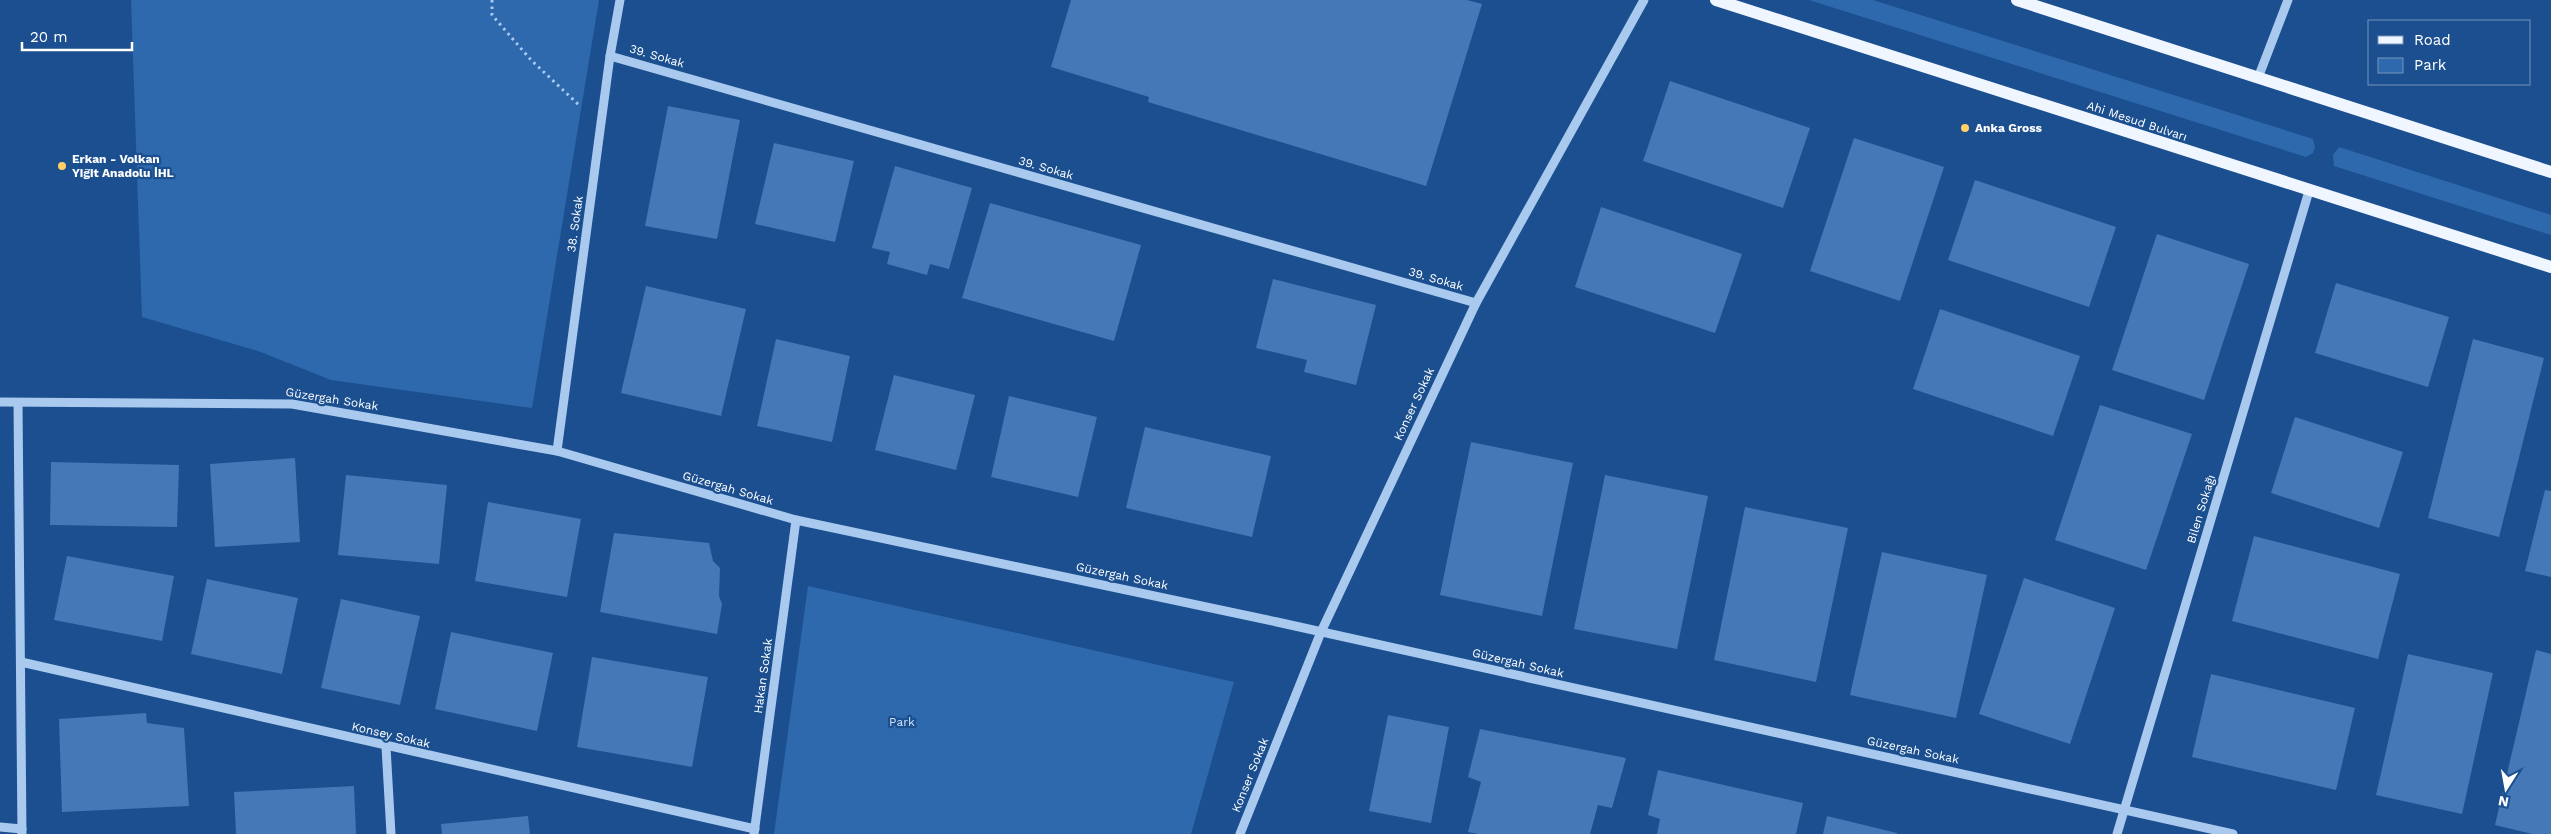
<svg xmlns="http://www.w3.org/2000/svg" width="2551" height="834" font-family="'Work Sans',sans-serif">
	<rect width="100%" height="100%" fill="#1b4f8f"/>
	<g fill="#2e69ad">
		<path d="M 131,0 L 599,0 L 532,408 L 331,380 L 258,351 L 142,317 Z"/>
		<path d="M 1809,0 L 1873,0 L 2313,139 L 2315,147 L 2313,153 L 2306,157 Z"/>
		<path d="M 2339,147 L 2551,215 L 2551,235 L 2334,166 L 2333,155 Z"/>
		<path d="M 808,586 L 1234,682 L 1191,834 L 774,834 Z"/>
	</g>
	<g fill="#4478b7">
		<path d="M 1071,0 L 1467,0 L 1482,4 L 1426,186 L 1148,102 L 1149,97 L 1051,67 Z"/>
		<path d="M 1670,81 L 1810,128 L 1783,208 L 1643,161 Z"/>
		<path d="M 668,106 L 740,120 L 717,239 L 645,226 Z"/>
		<path d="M 1854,138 L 1944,167 L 1900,301 L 1810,271 Z"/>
		<path d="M 774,143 L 854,161 L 835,242 L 755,224 Z"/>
		<path d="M 895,166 L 972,188 L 949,269 L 930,264 L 927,275 L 887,264 L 890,252 L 872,248 Z"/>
		<path d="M 1975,180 L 2116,227 L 2089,307 L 1948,260 Z"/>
		<path d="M 990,203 L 1141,245 L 1114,341 L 962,298 Z"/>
		<path d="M 1601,207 L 1742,254 L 1715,333 L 1575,287 Z"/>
		<path d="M 2157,234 L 2249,264 L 2204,400 L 2112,370 Z"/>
		<path d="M 1273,279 L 1376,305 L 1356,385 L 1304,372 L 1307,360 L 1256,348 Z"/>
		<path d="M 2336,283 L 2449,317 L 2428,387 L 2315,353 Z"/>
		<path d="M 646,286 L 746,309 L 721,416 L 621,393 Z"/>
		<path d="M 1940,309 L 2080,356 L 2053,436 L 1913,389 Z"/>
		<path d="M 776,339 L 850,356 L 832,442 L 757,426 Z"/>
		<path d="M 2473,339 L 2544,358 L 2499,537 L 2428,518 Z"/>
		<path d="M 894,375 L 975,395 L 956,470 L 875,450 Z"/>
		<path d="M 1009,396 L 1097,417 L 1078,497 L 991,477 Z"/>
		<path d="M 2100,405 L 2192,434 L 2146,570 L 2055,540 Z"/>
		<path d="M 2295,417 L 2403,452 L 2379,528 L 2271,493 Z"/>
		<path d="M 1145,427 L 1271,456 L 1252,537 L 1126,508 Z"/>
		<path d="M 1471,442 L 1573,463 L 1542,616 L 1440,595 Z"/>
		<path d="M 295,458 L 300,542 L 215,547 L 210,464 Z"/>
		<path d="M 51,462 L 179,465 L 177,527 L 50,525 Z"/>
		<path d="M 346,475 L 447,485 L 439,564 L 338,555 Z"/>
		<path d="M 1605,475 L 1708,496 L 1677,649 L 1574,629 Z"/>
		<path d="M 2545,490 L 2551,491 L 2551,577 L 2525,571 Z"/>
		<path d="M 488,502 L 581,519 L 567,597 L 475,581 Z"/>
		<path d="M 1745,507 L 1848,528 L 1816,682 L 1714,660 Z"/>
		<path d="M 614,533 L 709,543 L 713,561 L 720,568 L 719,596 L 722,604 L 717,634 L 600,612 Z"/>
		<path d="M 2254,536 L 2400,574 L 2378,659 L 2232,621 Z"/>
		<path d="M 1882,552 L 1987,575 L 1956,718 L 1850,695 Z"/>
		<path d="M 67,556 L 174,576 L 162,641 L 54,620 Z"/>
		<path d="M 2024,578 L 2115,608 L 2070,744 L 1979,714 Z"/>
		<path d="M 207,579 L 298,598 L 282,674 L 191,654 Z"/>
		<path d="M 341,599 L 420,616 L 400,705 L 321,688 Z"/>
		<path d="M 451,632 L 553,653 L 537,731 L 435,709 Z"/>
		<path d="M 2536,650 L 2551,654 L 2551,834 L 2532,834 L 2495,825 Z"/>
		<path d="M 2408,654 L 2493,673 L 2462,814 L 2376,795 Z"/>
		<path d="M 592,657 L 708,677 L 692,767 L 577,747 Z"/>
		<path d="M 2211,674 L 2355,708 L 2336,790 L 2192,757 Z"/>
		<path d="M 146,713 L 147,723 L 184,728 L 189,806 L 62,812 L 59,719 Z"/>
		<path d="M 1388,715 L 1449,727 L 1431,823 L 1369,811 Z"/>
		<path d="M 1480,729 L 1626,758 L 1612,808 L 1598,805 L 1590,834 L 1478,834 L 1468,832 L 1481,782 L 1468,777 Z"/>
		<path d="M 1658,770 L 1803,803 L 1796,834 L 1657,834 L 1660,819 L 1648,815 Z"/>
		<path d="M 354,786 L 356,834 L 236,834 L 234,792 Z"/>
		<path d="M 528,816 L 530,834 L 442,834 L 441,824 Z"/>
		<path d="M 1827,816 L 1897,833 L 1897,834 L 1823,834 Z"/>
	</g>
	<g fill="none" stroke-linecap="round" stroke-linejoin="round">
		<path stroke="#a9c9ee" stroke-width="3" stroke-dasharray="2.5 4" stroke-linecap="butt" d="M 492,0 L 492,15 L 531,60 L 579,105"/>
		<g stroke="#a9c9ee" stroke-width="9">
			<path d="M 610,56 L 1476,303"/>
			<path d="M 2258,78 L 2288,0"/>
			<path d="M 0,402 L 292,404 L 557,451 L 796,520 L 1277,622 L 2233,834"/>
			<path d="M 18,403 L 22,834"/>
			<path d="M 557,451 L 610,56 L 620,0"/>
			<path d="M 21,662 L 755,829"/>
			<path d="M 386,747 L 391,834"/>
			<path d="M 0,827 L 22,829"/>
			<path d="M 754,834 L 796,520"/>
			<path d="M 1240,834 L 1321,632 L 1476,303 L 1644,0"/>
			<path d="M 2117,834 L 2309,191"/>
		</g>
		<g stroke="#f0f6ff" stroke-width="12">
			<path d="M 1716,0 L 2551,267"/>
			<path d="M 2017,0 L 2551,172"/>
		</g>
	</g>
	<g fill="#ffd166" stroke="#1b4f8f" stroke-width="2">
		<circle cx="1965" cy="128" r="5"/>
		<circle cx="62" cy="166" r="5"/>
	</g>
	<g text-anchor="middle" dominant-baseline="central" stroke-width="4.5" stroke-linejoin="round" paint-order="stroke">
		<g font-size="12" fill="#fff" stroke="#1b4f8f">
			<text transform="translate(657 56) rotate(16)">39. Sokak</text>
			<text transform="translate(2137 121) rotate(18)">Ahi Mesud Bulvarı</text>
			<text transform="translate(1046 168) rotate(16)">39. Sokak</text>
			<text transform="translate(575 224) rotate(-82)">38. Sokak</text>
			<text transform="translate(1436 279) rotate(16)">39. Sokak</text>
			<text transform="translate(332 399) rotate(9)">Güzergah Sokak</text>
			<text transform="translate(1414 404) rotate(-65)">Konser Sokak</text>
			<text transform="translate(728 488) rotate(16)">Güzergah Sokak</text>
			<text transform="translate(2201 509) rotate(-73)">Bilen Sokağı</text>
			<text transform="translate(1122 576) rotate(12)">Güzergah Sokak</text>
			<text transform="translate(1518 663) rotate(13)">Güzergah Sokak</text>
			<text transform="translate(763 676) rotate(-82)">Hakan Sokak</text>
			<text transform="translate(391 735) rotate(13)">Konsey Sokak</text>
			<text transform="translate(1913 750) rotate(12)">Güzergah Sokak</text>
			<text transform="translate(1250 775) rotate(-68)">Konser Sokak</text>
		</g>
		<g font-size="12" font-weight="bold" fill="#fff" stroke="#1b4f8f" text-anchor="start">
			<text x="1975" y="128">Anka Gross</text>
			<text x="72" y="159">Erkan - Volkan<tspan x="72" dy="14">Yiğit Anadolu İHL</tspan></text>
		</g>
		<g font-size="12" fill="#cfe3fa" stroke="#1b4f8f">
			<text x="902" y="722">Park</text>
		</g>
	</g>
	<rect x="2368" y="20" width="162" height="65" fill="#1b4f8f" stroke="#7695bc"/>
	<rect x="2378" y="36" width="25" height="8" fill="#f0f6ff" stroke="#7695bc"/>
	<text x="2414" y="45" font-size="15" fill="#ffffff">Road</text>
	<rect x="2378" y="58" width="25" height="15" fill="#2e69ad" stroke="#7695bc"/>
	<text x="2414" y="70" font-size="15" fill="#ffffff">Park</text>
	<g transform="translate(2506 789) rotate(191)" stroke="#1b4f8f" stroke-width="4" paint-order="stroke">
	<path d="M0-4L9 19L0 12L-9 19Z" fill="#ffffff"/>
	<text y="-8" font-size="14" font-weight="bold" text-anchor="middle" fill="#ffffff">N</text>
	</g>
	<path d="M22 42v8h110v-8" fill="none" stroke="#ffffff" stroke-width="2.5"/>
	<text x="30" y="42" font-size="15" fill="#ffffff" stroke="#1b4f8f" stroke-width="4" paint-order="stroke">20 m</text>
</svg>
